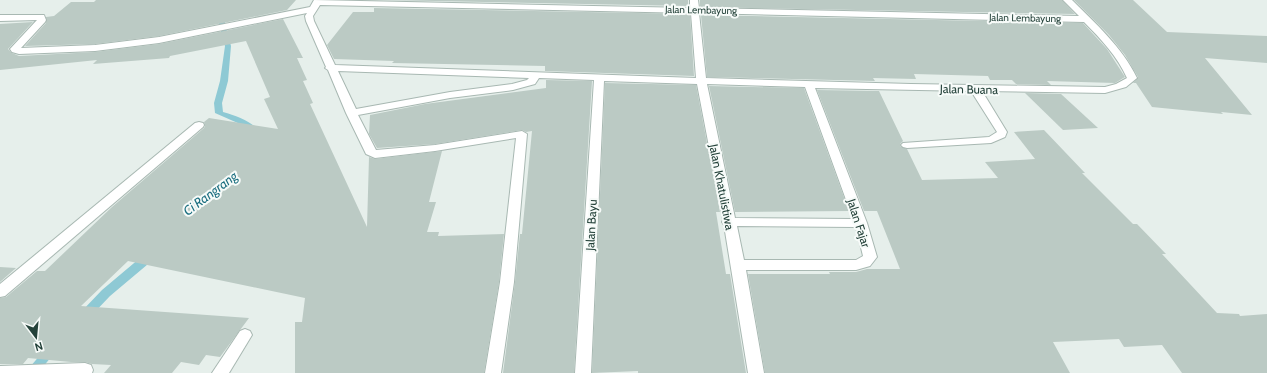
<svg xmlns="http://www.w3.org/2000/svg" width="1267" height="373" font-family="Cabin,sans-serif">
	<rect width="100%" height="100%" fill="#e6efeb"/>
	<g fill="none" stroke-linecap="round" stroke-linejoin="round">
		<g fill="#8ec9d4" fill-rule="evenodd">
			<path d="M 220,0 L 227,0 L 224,3 L 225,24 L 231,46 L 228,81 L 222,103 L 223,112 C 236,116 250,120 259,131 L 258,133 L 252,133 L 240,124 L 215,113 L 214,103 L 220,81 L 225,46 L 219,24 L 218,3 Z"/>
			<path d="M 150,252 L 154,253 L 155,256 L 154,259 L 110,296 L 89,318 L 85,319 L 81,318 L 80,315 L 81,312 L 102,290 L 146,253 Z"/>
			<path d="M 50,346 L 54,348 L 56,351 L 38,373 L 25,373 L 46,348 Z"/>
		</g>
	</g>
	<g fill="#bbcac4">
		<path d="M 96,0 L 296,0 L 287,10 L 159,36 L 95,44 L 25,46 L 46,23 L 46,17 L 54,16 L 71,2 L 94,2 Z"/>
		<path d="M 385,0 L 688,0 L 688,6 Z"/>
		<path d="M 700,0 L 1062,0 L 1075,14 L 700,7 Z"/>
		<path d="M 1074,0 L 1133,0 L 1167,32 L 1267,36 L 1267,63 L 1205,58 L 1252,115 L 1221,112 L 1223,114 L 1152,107 L 1136,83 L 1133,83 L 1138,77 L 1125,55 L 1109,35 Z"/>
		<path d="M 374,8 L 690,14 L 694,76 L 545,71 L 545,66 L 392,63 L 394,61 L 334,59 L 327,45 L 353,12 L 374,12 Z"/>
		<path d="M 701,15 L 1083,23 L 1107,49 L 1125,77 L 1115,83 L 1047,81 L 1051,85 L 1016,84 L 1012,80 L 990,80 L 988,76 L 914,74 L 916,79 L 873,78 L 875,81 L 707,77 Z"/>
		<path d="M 283,19 L 303,58 L 297,58 L 307,80 L 303,81 L 313,103 L 310,104 L 367,227 L 369,157 L 375,159 L 442,151 L 429,202 L 436,202 L 427,232 L 439,232 L 438,236 L 504,234 L 499,282 L 484,373 L 295,373 L 295,322 L 302,322 L 305,298 L 128,261 L 81,306 L 249,318 L 220,357 L 206,355 L 199,365 L 181,362 L 172,373 L 104,373 L 111,365 L 92,364 L 85,362 L 71,362 L 28,358 L 23,364 L 0,364 L 0,298 L 6,297 L 37,271 L 45,271 L 112,207 L 204,128 L 205,126 L 204,122 L 209,118 L 278,129 L 264,99 L 270,97 L 246,41 L 170,56 L 169,58 L 93,64 L 97,60 L 0,70 L 0,24 L 33,22 L 8,49 L 12,53 L 19,56 L 95,52 L 159,44 Z"/>
		<path d="M 546,80 L 592,81 L 574,373 L 503,373 L 515,282 L 520,234 L 522,234 L 532,131 L 526,132 L 522,130 L 435,144 L 377,148 L 369,134 L 370,115 L 425,104 L 546,88 Z"/>
		<path d="M 605,83 L 696,85 L 720,212 L 716,212 L 726,274 L 730,274 L 746,373 L 638,373 L 638,371 L 592,373 Z"/>
		<path d="M 709,86 L 804,88 L 849,211 L 735,212 Z"/>
		<path d="M 817,90 L 879,91 L 903,141 L 900,144 L 900,146 L 907,149 L 922,180 L 998,178 L 985,162 L 1035,159 L 1014,132 L 1044,130 L 1085,173 L 1082,173 L 1133,224 L 1137,224 L 1166,254 L 1162,254 L 1217,313 L 1239,314 L 1240,316 L 1267,314 L 1267,373 L 1182,373 L 1162,345 L 1124,347 L 1119,339 L 1053,342 L 1070,373 L 765,373 L 748,274 L 830,274 L 829,272 L 856,272 L 867,269 L 900,269 L 877,211 L 864,211 Z"/>
		<path d="M 1025,93 L 1061,94 L 1098,128 L 1063,130 Z"/>
		<path d="M 0,267 L 16,268 L 0,282 Z"/>
	</g>
	<g fill="none" stroke-linecap="round" stroke-linejoin="round">
		<defs>
			<g id="minor">
				<path d="M 314,0 L 690,8 L 690,0 L 698,0 L 699,8 L 1079,16 L 1063,0 L 1072,0 C 1096,24 1122,47 1137,78 L 1126,87 L 1105,93 L 982,91 L 1007,132 L 1005,137 L 991,143 L 907,148 L 903,147 L 901,145 L 903,143 L 989,137 L 997,132 L 971,91 L 815,88 L 867,223 L 877,257 L 870,266 L 856,270 L 746,270 L 764,373 L 748,373 L 724,225 L 722,222 L 723,220 L 697,84 L 604,81 L 591,373 L 575,373 L 594,80 L 539,78 L 535,84 L 513,90 L 450,98 L 358,115 L 376,150 L 435,145 L 522,131 L 527,134 L 514,282 L 501,373 L 485,373 L 500,282 L 516,138 L 435,151 L 375,158 L 366,154 L 346,113 L 328,70 L 325,68 L 326,67 L 306,21 L 305,16 L 307,13 L 159,43 L 95,51 L 19,54 L 12,52 L 10,49 L 37,20 L 0,21 L 0,15 L 44,15 L 46,20 L 45,22 L 21,48 L 95,45 L 159,37 L 310,7 ZM 320,5 L 691,13 L 696,78 L 335,65 L 314,21 L 313,16 ZM 699,13 L 1084,22 C 1101,39 1117,56 1127,78 L 1116,84 L 1105,87 L 911,84 L 706,78 ZM 338,71 L 529,78 L 527,80 L 512,84 L 450,92 L 356,109 ZM 707,84 L 805,87 L 853,219 L 735,218 ZM 737,226 L 856,227 L 863,256 L 856,260 L 744,260 Z"/>
				<path d="M 199,122 L 203,123 L 204,125 L 203,127 L 5,296 L 0,297 L 0,284 L 195,123 Z"/>
				<path d="M 245,329 L 250,331 L 252,335 L 229,373 L 212,373 L 240,331 Z"/>
				<path d="M 85,363 L 91,365 L 93,370 L 92,373 L 0,373 L 0,366 Z"/>
			</g>
		</defs>
		<use href="#minor" stroke="#a8b8b2" stroke-width="2"/>
		<use href="#minor" fill="#fff" fill-rule="evenodd"/>
	</g>
	<g text-anchor="middle" dominant-baseline="central" stroke-width="4" stroke-linejoin="round" paint-order="stroke">
		<g font-size="10" fill="#24423a" stroke="#f7fbf9">
			<text transform="translate(701 10) rotate(1)">Jalan Lembayung</text>
			<text transform="translate(1025 18) rotate(1)">Jalan Lembayung</text>
		</g>
		<g font-size="12" fill="#24423a" stroke="#f7fbf9">
			<text transform="translate(969 89) rotate(1)">Jalan Buana</text>
			<text transform="translate(722 187) rotate(79)">Jalan Khatulistiwa</text>
			<text transform="translate(859 223) rotate(72)">Jalan Fajar</text>
			<text transform="translate(591 225) rotate(-87)">Jalan Bayu</text>
		</g>
		<g font-size="13" font-style="italic" fill="#1c6f80" stroke="#f7fbf9">
			<text transform="translate(210 193) rotate(-37)">Ci Rangrang</text>
		</g>
	</g>
	<g transform="translate(36 337) rotate(164)" stroke="#f7fbf9" stroke-width="3" paint-order="stroke">
	<path d="M0-3L7 15L0 10L-7 15Z" fill="#24423a"/>
	<text y="-6" font-size="11" font-weight="bold" text-anchor="middle" fill="#24423a">N</text>
	</g>
</svg>
